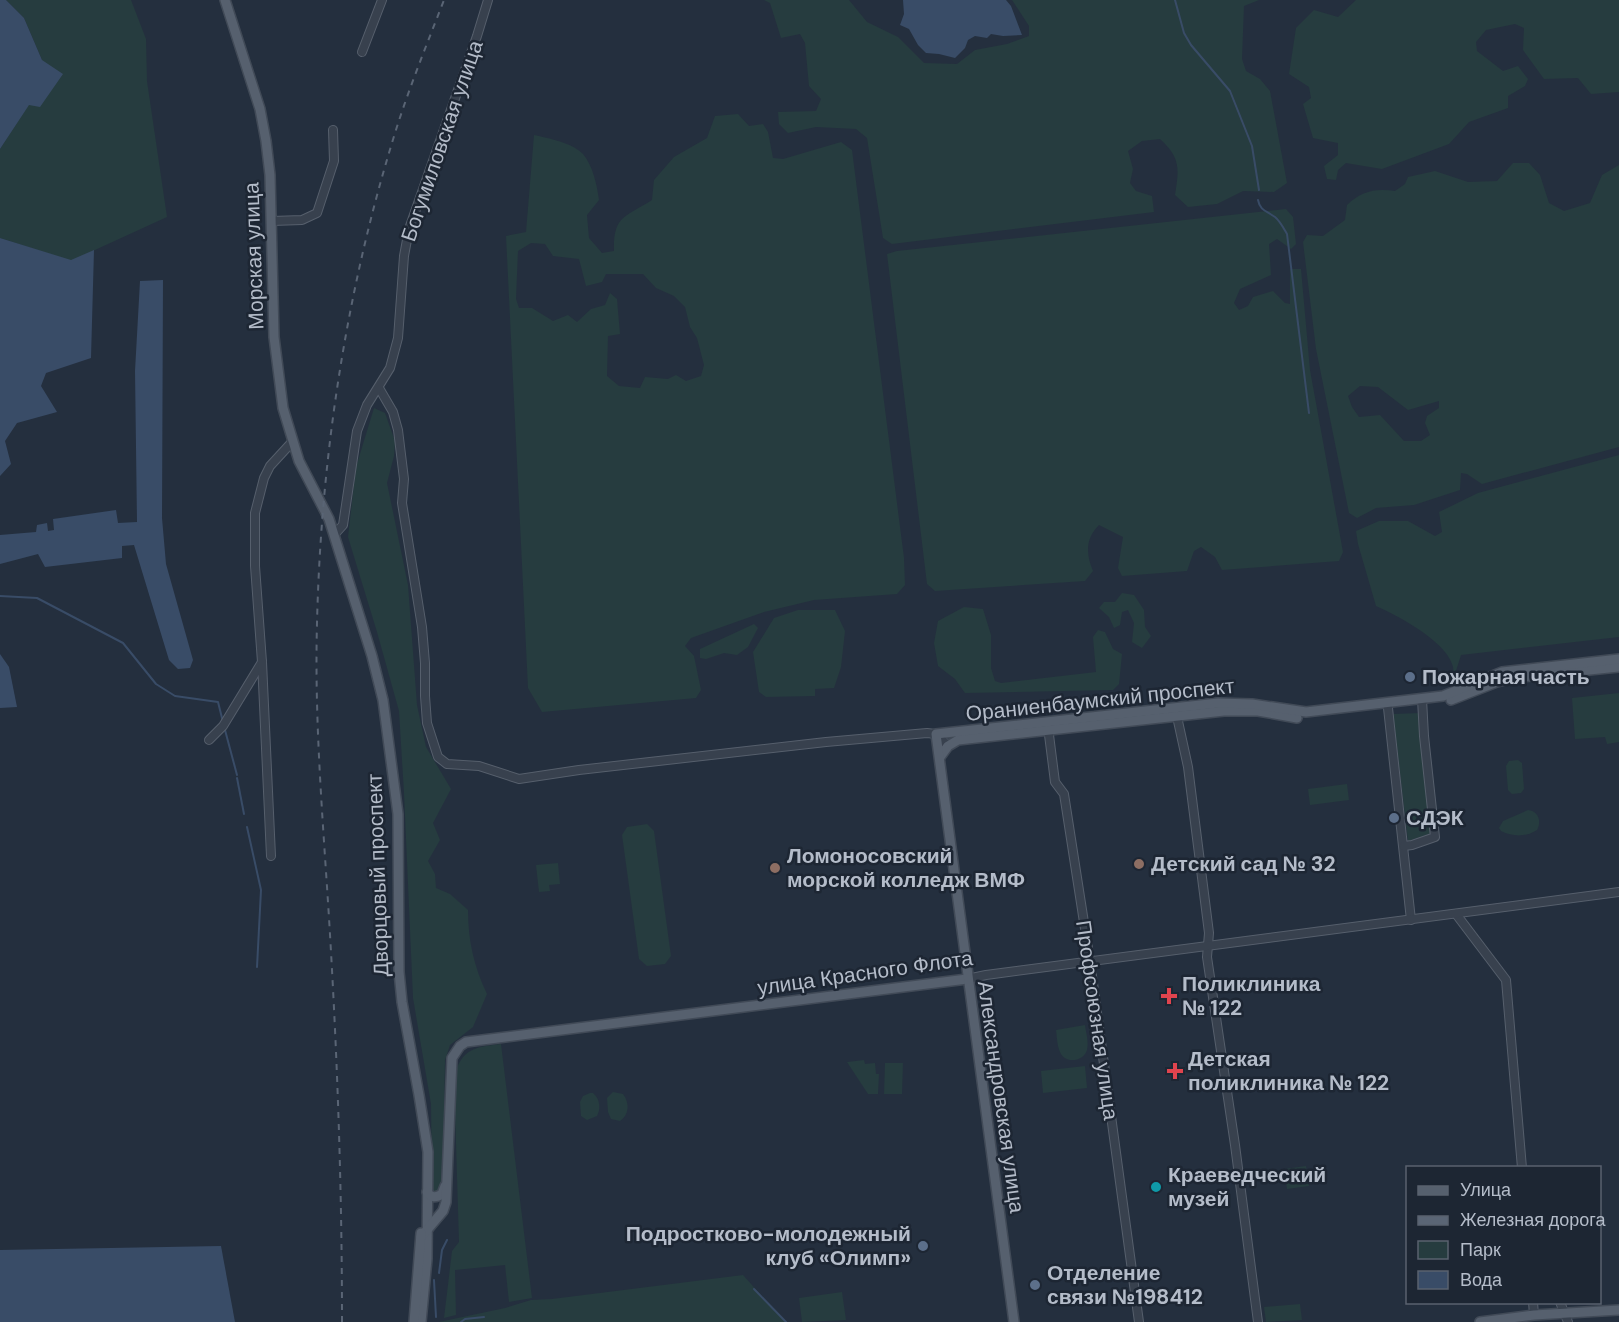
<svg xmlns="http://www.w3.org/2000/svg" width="1619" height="1322" font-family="'DM Sans',sans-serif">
	<rect width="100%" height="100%" fill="#242f3e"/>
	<g fill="#263c3f" fill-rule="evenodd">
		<path d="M 6,0 L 131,0 L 146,39 L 147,81 L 167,217 L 71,261 L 0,238 L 0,149 L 29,104 L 42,60 L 24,18 Z"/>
		<path d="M 764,0 L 849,0 L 867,22 L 898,37 L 924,63 L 957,64 L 975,50 L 1007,44 L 1029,36 L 1029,26 L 1012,0 L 1259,0 L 1244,6 L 1242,59 L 1246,71 L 1260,79 L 1270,91 L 1287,183 L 1274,192 L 1243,191 L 1217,204 L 1188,207 L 1175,195 C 1179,169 1181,158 1160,139 L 1142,141 L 1128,151 L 1133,169 L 1130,183 L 1136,191 L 1152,196 L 1154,212 L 892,244 L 883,238 L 867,138 L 856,129 L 816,127 L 788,133 L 779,124 L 778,112 L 816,111 L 821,99 L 809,86 L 805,43 L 800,34 L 781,38 L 770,3 Z"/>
		<path d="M 1356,0 L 1619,0 L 1619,92 L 1591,94 L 1578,78 L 1544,79 L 1523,50 L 1524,28 L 1515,24 L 1486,30 L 1476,42 L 1477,51 L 1503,71 L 1518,66 L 1528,79 L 1525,86 L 1508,96 L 1508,108 L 1469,122 L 1449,144 L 1382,169 L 1346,163 L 1338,170 L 1336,180 L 1327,179 L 1324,166 L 1338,155 L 1338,143 L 1313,138 L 1303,104 L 1311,98 L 1309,87 L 1289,74 L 1296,28 L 1314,10 L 1338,17 Z"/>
		<path d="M 738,114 L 749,126 L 763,124 L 768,132 L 773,158 L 783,159 L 841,142 L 852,150 L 904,558 L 905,585 L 897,594 L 814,600 L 764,612 L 691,638 L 685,646 L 694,656 L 701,690 L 696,698 L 542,712 L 528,688 L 506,236 L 526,232 L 534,135 C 548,138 573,143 583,154 C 593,166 597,185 599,200 L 587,215 L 589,238 L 602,253 L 614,251 C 613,216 625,217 652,200 L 654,180 L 674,157 L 707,138 L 715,116 ZM 531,243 L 545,244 L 553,256 L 579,259 L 586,286 L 602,282 L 606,274 L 643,274 L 656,288 L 674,296 L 685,307 L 690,327 L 697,338 L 704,365 L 701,376 L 686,381 L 676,375 L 668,379 L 645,377 L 640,388 L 619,386 L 607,376 L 608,336 L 620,334 L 617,299 L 610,293 L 605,305 L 591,309 L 577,322 L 568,315 L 553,321 L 532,308 L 519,308 L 516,299 L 518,251 Z"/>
		<path d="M 1513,163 L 1529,163 L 1540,175 L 1549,203 L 1564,211 L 1590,203 L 1602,175 L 1619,165 L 1619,447 L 1482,484 L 1467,474 L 1461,473 L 1460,490 L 1414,505 L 1376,508 L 1357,518 L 1349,513 L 1316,349 L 1303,242 L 1307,235 L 1323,236 L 1345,220 L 1347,205 C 1361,191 1376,188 1395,191 L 1405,184 L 1408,177 L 1435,171 L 1468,182 L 1497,181 ZM 1360,386 L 1378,387 L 1408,410 L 1439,401 L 1439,408 L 1427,416 L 1425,423 L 1430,435 L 1421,441 L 1404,441 L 1380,415 L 1359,417 L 1352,407 L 1348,396 Z"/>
		<path d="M 1286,209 L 1293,217 L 1296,244 L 1291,249 L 1277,239 L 1269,244 L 1271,275 L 1240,289 L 1234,303 L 1239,310 L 1248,306 L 1253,297 L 1273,291 L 1285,303 L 1290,304 L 1290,269 L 1301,269 L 1310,370 L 1343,552 L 1339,561 L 1222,570 L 1215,557 L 1201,547 L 1194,551 L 1187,571 L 1122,576 L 1118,568 L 1123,537 L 1099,525 C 1085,539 1086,554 1093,571 L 1085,581 L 935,591 L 927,584 L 887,254 L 897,251 Z"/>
		<path d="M 374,408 L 385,413 L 395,441 L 394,456 L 387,483 L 408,585 L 417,705 L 426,747 L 451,789 L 433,823 L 440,840 L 428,861 L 435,874 L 436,888 L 450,894 L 468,910 C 468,940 474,967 487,994 L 473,1027 L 450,1045 L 445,1060 L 443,1168 L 440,1191 L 434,1193 L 432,1190 L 431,1104 L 413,998 L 404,793 L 399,711 L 377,632 L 348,537 L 356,467 Z"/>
		<path d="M 1619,455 L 1619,637 L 1461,655 L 1451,687 C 1452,679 1455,670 1452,664 C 1445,641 1397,615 1376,606 L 1358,544 L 1356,531 L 1379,521 L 1408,521 L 1435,536 L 1442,532 L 1439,512 L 1478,493 Z"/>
		<path d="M 1122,593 L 1134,595 L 1144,610 L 1145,627 L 1151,636 L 1142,648 L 1132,642 L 1134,623 L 1128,610 L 1122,612 L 1120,625 L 1114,628 L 1109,617 L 1099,608 L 1104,602 L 1115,602 Z"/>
		<path d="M 964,607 L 983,609 L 991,635 L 991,668 L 995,681 L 1001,683 L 1096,672 L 1093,637 L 1098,630 L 1105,632 L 1113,649 L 1122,654 L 1119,684 L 1113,690 L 965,693 L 955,679 L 938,666 L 934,643 L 938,621 Z"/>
		<path d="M 798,610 L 835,610 L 845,631 L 841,667 L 834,688 L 815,689 L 815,696 L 766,697 L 759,692 L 753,652 L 774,618 Z"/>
		<path d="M 754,624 L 758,628 L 748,647 L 737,655 L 724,653 L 706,659 L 700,658 L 700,649 Z"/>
		<path d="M 1619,693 L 1619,742 L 1607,744 L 1605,737 L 1575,739 L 1572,698 Z"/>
		<path d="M 1421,713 L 1432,833 L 1408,841 L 1393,714 Z"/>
		<path d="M 1518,760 L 1522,763 L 1524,789 L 1521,793 L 1512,794 L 1508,790 L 1506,766 L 1509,761 Z"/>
		<path d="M 1347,784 L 1349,800 L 1310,805 L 1308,789 Z"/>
		<path d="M 1528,810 C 1538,811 1542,821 1537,830 C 1526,837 1513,837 1501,831 L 1499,828 L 1503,821 Z"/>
		<path d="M 647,824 L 654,831 L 671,956 L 665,964 L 647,966 L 639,959 L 622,835 L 627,827 Z"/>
		<path d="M 558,863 L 560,884 L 549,885 L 550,891 L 539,892 L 536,865 Z"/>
		<path d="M 1085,1025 C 1086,1033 1089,1042 1087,1050 C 1084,1061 1067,1064 1061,1054 C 1057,1047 1057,1037 1056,1030 Z"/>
		<path d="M 501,1044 L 532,1298 L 509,1302 L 505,1265 L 455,1270 L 456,1315 L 444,1318 L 452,1251 L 459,1242 L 454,1078 C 461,1049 474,1047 501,1044 Z"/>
		<path d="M 864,1060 L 865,1064 L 875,1063 L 876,1074 L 879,1074 L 878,1094 L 868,1094 L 847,1062 Z"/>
		<path d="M 885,1063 L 903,1063 L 902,1094 L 884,1094 Z"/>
		<path d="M 1085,1066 L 1087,1088 L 1043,1093 L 1041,1071 Z"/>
		<path d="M 613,1092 L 623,1094 C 630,1103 629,1115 620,1121 L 611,1119 L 608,1112 L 607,1098 Z"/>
		<path d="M 590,1093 L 593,1093 C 600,1099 601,1108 597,1116 L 587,1120 L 581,1116 L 580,1102 L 583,1096 Z"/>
		<path d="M 1306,1166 L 1309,1186 L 1287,1189 L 1284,1169 Z"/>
		<path d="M 743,1275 L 785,1322 L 439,1322 L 505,1308 L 531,1300 L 552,1299 Z"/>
		<path d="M 842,1292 L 846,1320 L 802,1322 L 799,1298 Z"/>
		<path d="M 1300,1304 L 1302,1320 L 1266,1322 L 1264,1307 Z"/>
	</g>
	<g fill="#394c67">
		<path d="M 0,0 L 6,0 L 24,18 L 42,60 L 63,74 L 40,107 L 29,105 L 0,149 Z"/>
		<path d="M 903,0 L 1006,0 L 1011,6 L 1022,35 L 1003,36 L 991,34 L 987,38 L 975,36 L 968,40 L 965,48 L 955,58 L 939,54 L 926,53 L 918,45 L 909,29 L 900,25 L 904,14 Z"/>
		<path d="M 0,238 L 71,260 L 94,250 L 91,358 L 46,373 L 41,386 L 57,412 L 17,423 L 5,441 L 11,464 L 0,476 Z"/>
		<path d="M 163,280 L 162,518 L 166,564 L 193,660 L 190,668 L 178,669 L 169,660 L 134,545 L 122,546 L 122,558 L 45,567 L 38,554 L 0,564 L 0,535 L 36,532 L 37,525 L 47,523 L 48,531 L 54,530 L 53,519 L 116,510 L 118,523 L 137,522 L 135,371 L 140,281 Z"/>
		<path d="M 0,654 L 9,667 L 17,707 L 0,708 Z"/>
		<path d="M 221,1246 L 235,1322 L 0,1322 L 0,1250 Z"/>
	</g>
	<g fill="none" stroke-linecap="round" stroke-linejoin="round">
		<g stroke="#394c67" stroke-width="2">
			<path d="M 1175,0 L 1184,33 L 1191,45 L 1230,91 L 1252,146 L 1259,190"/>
			<path d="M 1258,200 C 1260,211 1267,211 1275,217 C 1280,221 1284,229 1287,234 L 1309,413"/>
			<path d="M 0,596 L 37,598 L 123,643 L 156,684 L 175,696 L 218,702 L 223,722"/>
			<path d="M 225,730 L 237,775"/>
			<path d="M 237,778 L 244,814"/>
			<path d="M 247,827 L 261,890 L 257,967"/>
			<path d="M 439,1273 L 442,1250 L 447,1240"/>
			<path d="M 434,1280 L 436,1317"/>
			<path d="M 754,1289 L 786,1322"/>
			<path d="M 461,1322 L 465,1319 L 484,1317"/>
		</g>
		<defs>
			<g id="minor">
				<path d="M 362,52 L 382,0"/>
				<path d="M 272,221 L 302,220 L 317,213 L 334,161 L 333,130"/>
				<path d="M 379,388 L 393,412 L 398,430 L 404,479 L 402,503 L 422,627 L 425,663 L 425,696 L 427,723 L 438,757 L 447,764 L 479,766 L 519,779 L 579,770 L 826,742 L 927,733 L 936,734 L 948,746"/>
				<path d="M 334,535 L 343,525 L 357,431 L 367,405 L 390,368 L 398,338 L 404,256 L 409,229 L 477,36 L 488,0"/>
				<path d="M 1388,708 L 1411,920"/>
				<path d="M 1176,712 L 1188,767 L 1209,933 L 1207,957 L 1235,1145 L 1258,1322"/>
				<path d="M 1048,727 L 1055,782 L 1064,794 L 1090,961 L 1139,1322"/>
				<path d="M 209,740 L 223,726 L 262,662"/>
				<path d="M 1404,846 L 1412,845 L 1435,837 L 1424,736 L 1422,699"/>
				<path d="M 271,856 L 262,662 L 255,566 L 255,513 L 264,478 L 270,466 L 293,441"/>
				<path d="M 1456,914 L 1506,980 L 1522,1168"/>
				<path d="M 967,979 L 986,975 L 1619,892"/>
				<path d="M 1533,1302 L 1534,1315"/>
				<path d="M 1560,1302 L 1568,1322"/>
			</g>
			<g id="major">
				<path d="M 225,0 L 260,109 L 266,141 L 270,175 L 274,337 L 283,408 L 299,461 L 329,519 L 372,656 L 383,700 L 398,814 L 399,972 L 402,1002 L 419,1095 L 428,1152 L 427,1259 L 421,1322"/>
				<path d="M 1451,700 L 1497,682 L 1512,678 L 1619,667"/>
				<path d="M 940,757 L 948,746 L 958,740 L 1224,711 L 1258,711 L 1297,718"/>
				<path d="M 427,1192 C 431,1198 436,1198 442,1194 L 445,1186"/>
				<path d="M 421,1237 L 443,1211 L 446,1202 L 452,1058 L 460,1046 L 466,1042 L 967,979"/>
				<path d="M 414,1322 L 421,1233"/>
				<path d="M 1014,1322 L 936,734 L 1218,703 L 1252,704 L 1306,712 L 1443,696 L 1502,672 L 1619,659"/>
				<path d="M 1480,1322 L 1534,1315 L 1619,1310"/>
			</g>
		</defs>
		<use href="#minor" stroke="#565f6c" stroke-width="10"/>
		<use href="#major" stroke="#414a57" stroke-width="12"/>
		<use href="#minor" stroke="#38414e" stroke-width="8"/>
		<use href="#major" stroke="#56606e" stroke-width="9"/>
		<path stroke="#5a6575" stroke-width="2" stroke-dasharray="6 6" stroke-linecap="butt" d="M 342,1322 C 342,1199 338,1075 331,952 C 325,842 314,733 317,623 C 321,457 346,291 395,133 C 409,88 427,44 444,0"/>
	</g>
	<g fill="#5c6f8a" stroke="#1d2633" stroke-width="2">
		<circle cx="1410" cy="677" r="6"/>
		<circle cx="1394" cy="818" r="6"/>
		<circle cx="923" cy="1246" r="6"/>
		<circle cx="1035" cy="1285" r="6"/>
	</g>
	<g fill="#8d6e63" stroke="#1d2633" stroke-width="2">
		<circle cx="1139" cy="864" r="6"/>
		<circle cx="775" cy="868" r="6"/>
	</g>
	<g fill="#e0444e" stroke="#1d2633" stroke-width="2">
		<path d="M1166 987h6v6h6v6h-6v6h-6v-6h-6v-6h6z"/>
		<path d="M1172 1062h6v6h6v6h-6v6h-6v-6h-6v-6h6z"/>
	</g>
	<circle fill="#0f9aa8" stroke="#1d2633" stroke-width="2" cx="1156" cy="1187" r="6"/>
	<g text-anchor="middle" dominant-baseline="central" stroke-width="5" stroke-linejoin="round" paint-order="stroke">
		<g font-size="21" fill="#b4bcc9" stroke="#1d2633">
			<text transform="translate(442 141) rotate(-71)">Богумиловская улица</text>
			<text transform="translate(254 256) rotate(-92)">Морская улица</text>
			<text transform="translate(1100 700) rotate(-6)">Ораниенбаумский проспект</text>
			<text transform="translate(378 875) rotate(-92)">Дворцовый проспект</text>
			<text transform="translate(865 973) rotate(-8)">улица Красного Флота</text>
			<text transform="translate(1097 1020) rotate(82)">Профсоюзная улица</text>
			<text transform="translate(1001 1097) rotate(82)">Александровская улица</text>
		</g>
		<g font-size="21" font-weight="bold" fill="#b4bcc9" stroke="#1d2633" text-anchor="start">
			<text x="1422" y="677">Пожарная часть</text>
			<text x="1406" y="818">СДЭК</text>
			<text x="787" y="856">Ломоносовский<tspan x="787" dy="24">морской колледж ВМФ</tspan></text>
			<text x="1151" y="864">Детский сад № 32</text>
			<text x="1182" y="984">Поликлиника<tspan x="1182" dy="24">№ 122</tspan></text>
			<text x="1188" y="1059">Детская<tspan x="1188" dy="24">поликлиника № 122</tspan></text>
			<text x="1168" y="1175">Краеведческий<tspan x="1168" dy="24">музей</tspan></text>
			<text x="911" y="1234" text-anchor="end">Подростково-молодежный<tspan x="911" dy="24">клуб «Олимп»</tspan></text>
			<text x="1047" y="1273">Отделение<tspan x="1047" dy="24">связи №198412</tspan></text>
		</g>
	</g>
	<rect x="1406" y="1166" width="195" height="138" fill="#1d2633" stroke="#59626f" stroke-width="1.5"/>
	<rect x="1418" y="1186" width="30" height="9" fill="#56606e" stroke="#59626f" stroke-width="1.5"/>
	<text x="1460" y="1196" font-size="18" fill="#b4bcc9">Улица</text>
	<rect x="1418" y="1216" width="30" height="9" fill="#5a6575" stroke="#59626f" stroke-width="1.5"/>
	<text x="1460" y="1226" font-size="18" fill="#b4bcc9">Железная дорога</text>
	<rect x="1418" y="1241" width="30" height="18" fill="#263c3f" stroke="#59626f" stroke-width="1.5"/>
	<text x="1460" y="1256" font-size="18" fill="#b4bcc9">Парк</text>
	<rect x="1418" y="1271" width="30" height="18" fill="#394c67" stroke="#59626f" stroke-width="1.5"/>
	<text x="1460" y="1286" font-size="18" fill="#b4bcc9">Вода</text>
</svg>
